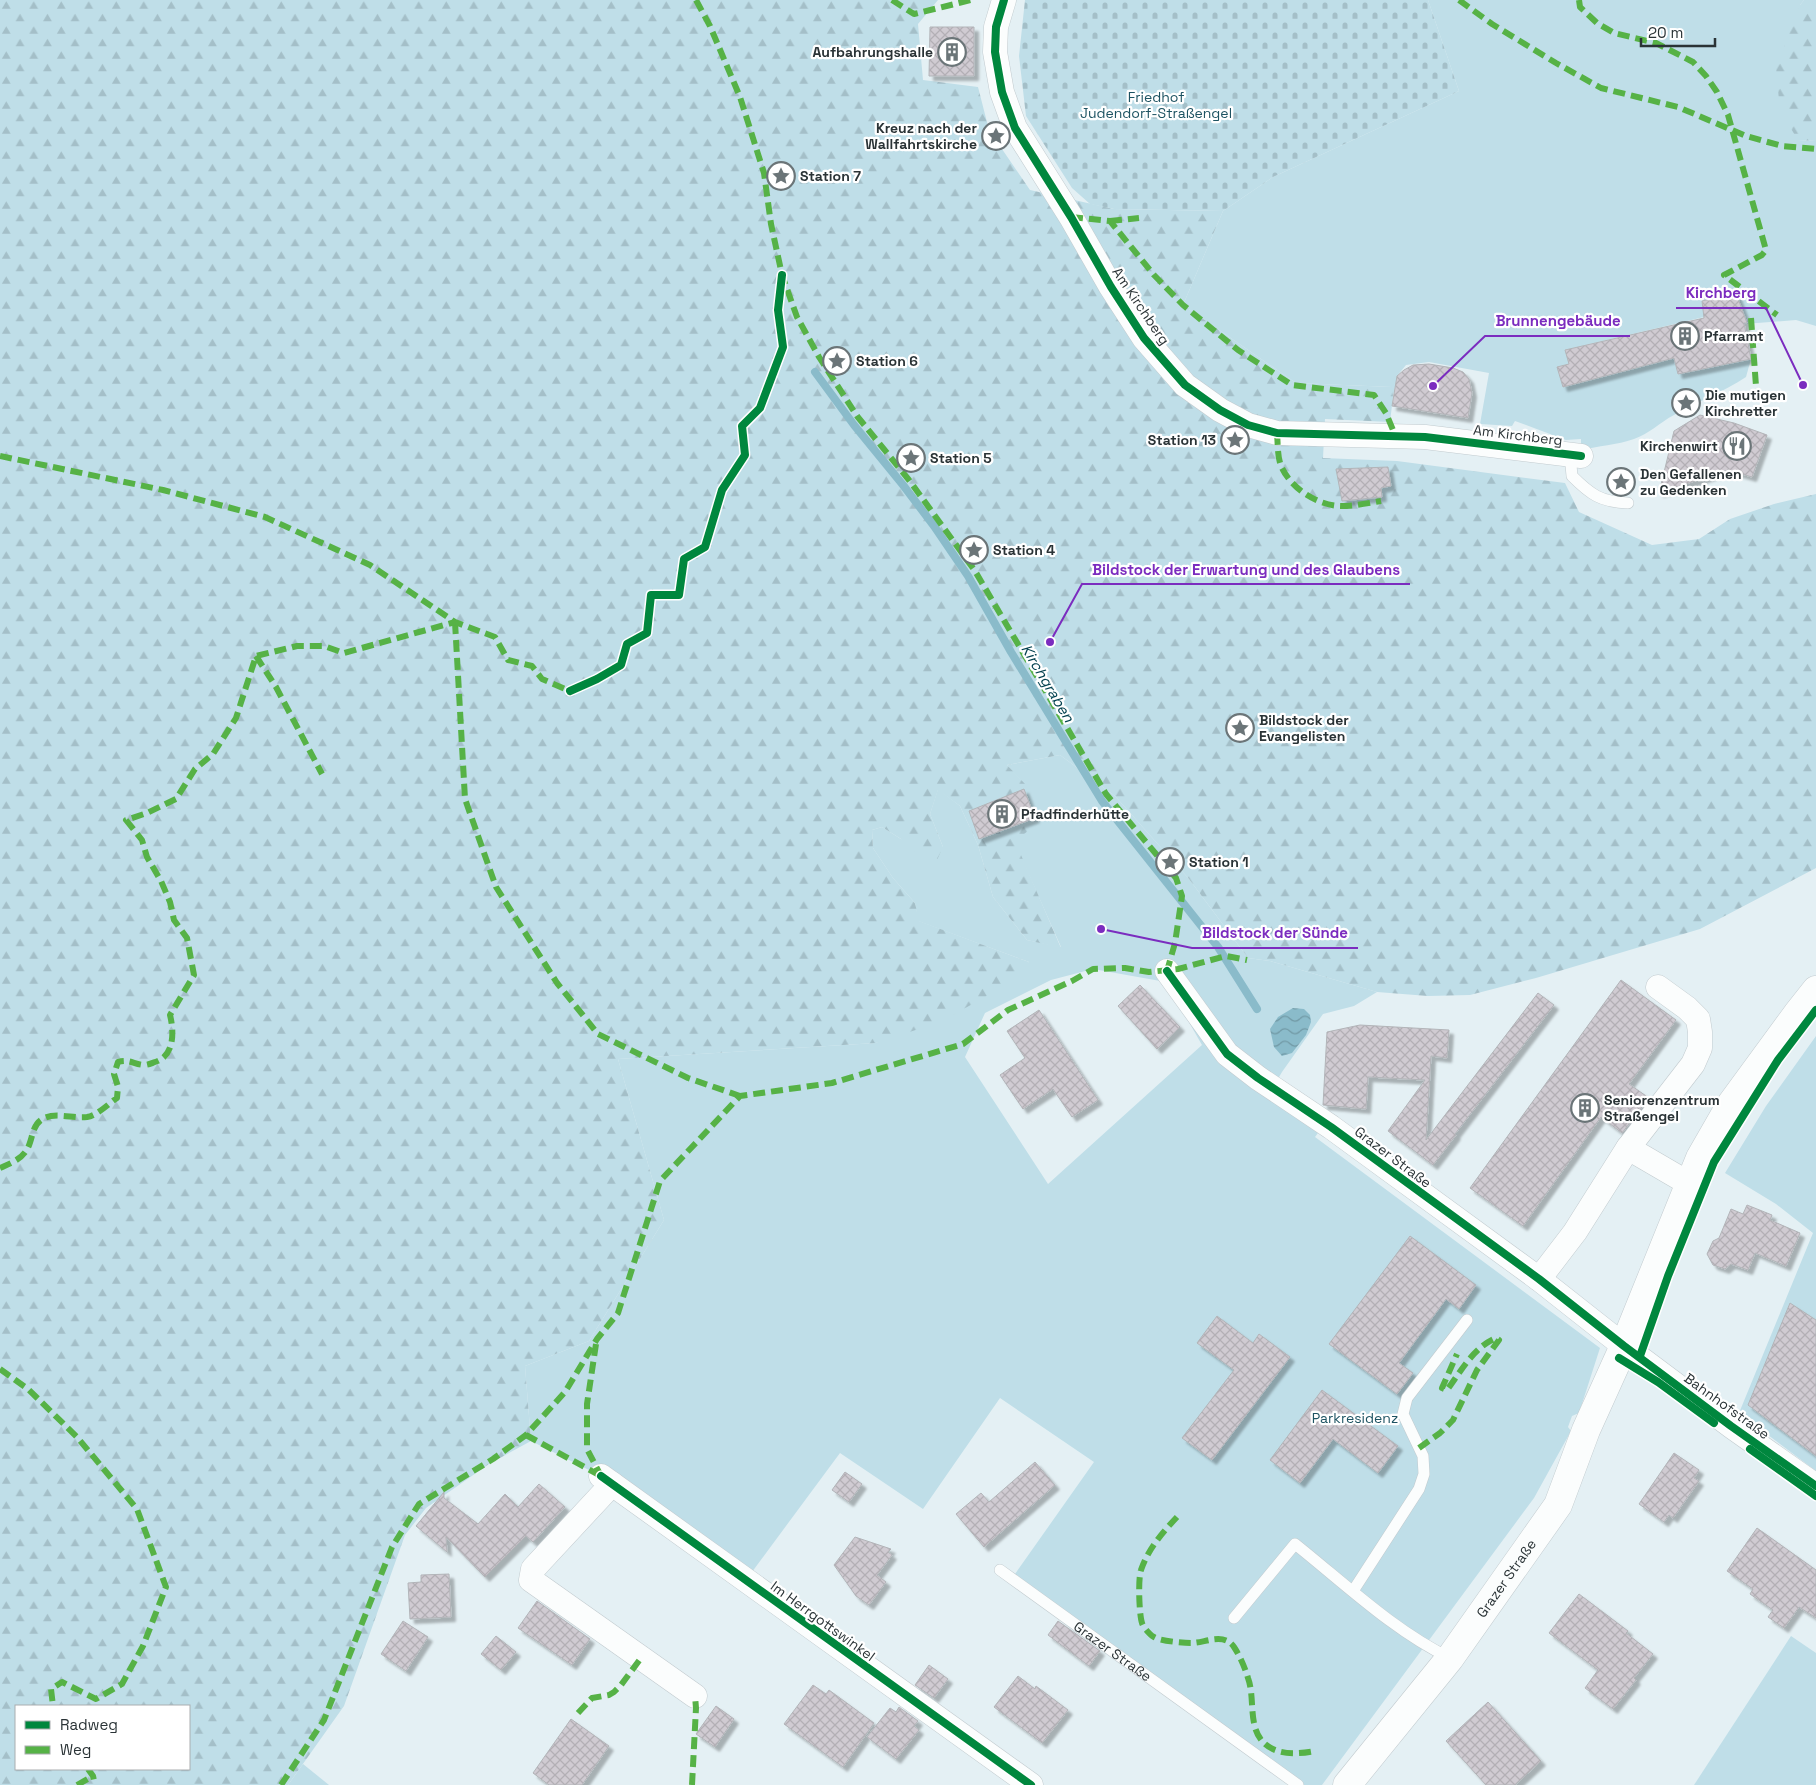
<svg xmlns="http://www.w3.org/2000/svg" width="1816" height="1785" font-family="'Space Grotesk',sans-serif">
	<defs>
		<pattern id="forest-firs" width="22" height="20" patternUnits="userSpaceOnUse" patternTransform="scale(1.25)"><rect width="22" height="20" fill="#bfdee8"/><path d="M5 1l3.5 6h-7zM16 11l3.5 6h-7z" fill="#a4bfc8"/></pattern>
		<pattern id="cemetery-stones" width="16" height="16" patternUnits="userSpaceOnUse" patternTransform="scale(1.25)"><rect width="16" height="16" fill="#bfdee8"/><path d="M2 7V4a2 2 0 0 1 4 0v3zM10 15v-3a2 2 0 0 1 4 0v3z" fill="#a4bfc8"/></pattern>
		<pattern id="water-waves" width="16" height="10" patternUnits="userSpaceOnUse" patternTransform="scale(1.25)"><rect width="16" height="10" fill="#8abbca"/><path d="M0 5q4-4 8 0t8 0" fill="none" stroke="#7199a5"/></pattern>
		<pattern id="building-cross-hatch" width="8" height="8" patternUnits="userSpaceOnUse" patternTransform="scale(1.25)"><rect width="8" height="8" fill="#d0cbd2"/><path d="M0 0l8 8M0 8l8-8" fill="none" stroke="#b3afb5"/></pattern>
		<filter id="shadow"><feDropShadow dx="4.5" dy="4.5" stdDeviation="1" flood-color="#0004"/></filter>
	</defs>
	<rect width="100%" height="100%" fill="#e4f0f4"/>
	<g fill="#bfdee8" fill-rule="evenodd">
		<path d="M 1428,0 L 1804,0 L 1800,5 L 1798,140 L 1816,141 L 1816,326 L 1796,320 L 1744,324 L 1743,312 L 1735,293 L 1702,301 L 1704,317 L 1565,350 L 1569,364 L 1557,367 L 1563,387 L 1674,358 L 1678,374 L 1751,359 L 1746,377 C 1723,392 1697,402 1674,415 C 1659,423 1649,434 1634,439 C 1617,445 1598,446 1581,450 L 1581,439 L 1566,440 L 1515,421 L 1512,426 L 1480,424 L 1489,373 L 1429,362 L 1406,365 L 1397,376 L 1393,397 L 1391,387 L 1296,383 L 1183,305 L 1223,211 L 1273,177 L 1459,91 Z"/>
		<path d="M 1060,755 L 1115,796 L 1189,879 L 1248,958 L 1270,961 L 1377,992 L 1354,1006 L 1323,1014 L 1282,1072 L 1269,1094 L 1321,1129 L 1315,1137 L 1600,1348 L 1579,1413 L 1572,1416 L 1568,1427 L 1571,1431 L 1534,1498 L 1322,1785 L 1296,1785 L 1015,1574 L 1094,1462 L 1000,1398 L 923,1509 L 840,1453 L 749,1576 L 601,1476 L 531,1441 L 525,1366 L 589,1341 L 664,1220 L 618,1059 L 876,1043 L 1029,962 L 918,921 L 915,903 L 893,878 L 873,848 L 872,830 L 882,827 L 901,839 L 943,847 L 930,814 L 938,789 L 960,806 L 978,845 L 993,897 L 1027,940 L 1061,947 L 1014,841 L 1025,785 L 1007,765 ZM 1093,969 L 1166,982 L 1202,1045 L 1048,1184 L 965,1057 L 985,1013 L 1051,980 Z"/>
		<path d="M 1816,1036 L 1816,1471 L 1739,1413 L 1813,1233 L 1776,1204 L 1725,1173 L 1766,1106 Z"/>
		<path d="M 1791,1636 L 1816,1653 L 1816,1785 L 1694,1785 Z"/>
		<path d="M 303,1764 L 329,1785 L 288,1785 Z"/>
	</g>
	<g fill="url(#forest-firs)" fill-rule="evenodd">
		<path d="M 0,0 L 938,0 L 918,24 L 923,80 L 978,87 L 989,130 L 1030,190 L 1114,209 L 1223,211 L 1183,305 L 1296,383 L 1392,387 L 1393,397 L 1390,422 L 1325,419 L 1323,458 L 1397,461 L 1565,483 L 1579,512 L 1652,545 L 1699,539 L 1730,519 L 1774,504 L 1816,494 L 1816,868 L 1700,929 L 1536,978 L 1470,995 L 1428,996 L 1377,992 L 1270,961 L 1248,958 L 1189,879 L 1115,796 L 1060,755 L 1007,765 L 1025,784 L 1042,820 L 1015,841 L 1061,948 L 1027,940 L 993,897 L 978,845 L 960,806 L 938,790 L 930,814 L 943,847 L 937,860 L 920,856 L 901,839 L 882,827 L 872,830 L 873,848 L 893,878 L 915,903 L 919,921 L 1029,962 L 1014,981 L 940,1022 L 876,1043 L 618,1059 L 664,1220 L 589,1341 L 525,1366 L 531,1441 L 489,1464 L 426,1508 L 405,1535 L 344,1706 L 288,1785 L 0,1785 ZM 16,1706 L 189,1706 L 189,1769 L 16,1769 Z"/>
		<path d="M 1804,0 L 1816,0 L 1816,141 L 1798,140 L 1780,111 L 1776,68 L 1800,5 Z"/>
	</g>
	<path fill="url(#cemetery-stones)" d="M 1025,0 L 1428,0 L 1459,91 L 1273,177 L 1223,211 L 1114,209 L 1090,204 L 1072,188 L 1026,116 L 1019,56 Z"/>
	<path fill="url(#water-waves)" d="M 1293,1008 L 1304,1009 L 1310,1015 L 1311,1022 L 1306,1035 L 1292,1053 L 1282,1056 L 1274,1047 L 1270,1029 L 1278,1017 Z"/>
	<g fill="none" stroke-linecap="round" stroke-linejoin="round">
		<path stroke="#8abbca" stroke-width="8" d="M 815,372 L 854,425 L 903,485 L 934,526 L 968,576 L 1011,652 L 1102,801 L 1218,947 L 1257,1009"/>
	</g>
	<g fill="url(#building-cross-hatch)" stroke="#b2b4b8" filter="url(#shadow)">
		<path d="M 930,27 L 974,27 L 974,76 L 929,76 Z"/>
		<path d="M 1736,293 L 1747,323 L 1744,323 L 1751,359 L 1678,374 L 1674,358 L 1563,387 L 1557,367 L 1569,364 L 1565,350 L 1704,318 L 1702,301 Z"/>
		<path d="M 1429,364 L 1453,368 L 1463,372 L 1469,379 L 1472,393 L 1468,418 L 1392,406 L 1397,376 L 1404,370 L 1413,365 Z"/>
		<path d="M 1700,415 L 1734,423 L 1767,435 L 1752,477 L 1728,470 L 1659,493 L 1674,431 Z"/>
		<path d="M 1388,467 L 1391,486 L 1381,488 L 1382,497 L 1342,501 L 1336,469 Z"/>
		<path d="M 1024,789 L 1035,818 L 979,839 L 969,811 Z"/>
		<path d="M 1621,980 L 1676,1020 L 1629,1084 L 1649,1098 L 1622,1133 L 1601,1117 L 1523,1226 L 1470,1188 Z"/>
		<path d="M 1140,985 L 1180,1027 L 1157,1049 L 1118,1006 Z"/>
		<path d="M 1538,993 L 1554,1005 L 1455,1134 L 1456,1135 L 1433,1165 L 1388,1131 L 1425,1080 L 1368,1077 L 1366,1109 L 1323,1105 L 1327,1032 L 1360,1025 L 1449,1030 L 1447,1058 L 1431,1056 L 1426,1140 Z"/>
		<path d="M 1039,1010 L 1098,1100 L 1072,1117 L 1053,1089 L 1023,1109 L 1000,1075 L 1025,1058 L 1007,1031 Z"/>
		<path d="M 1747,1205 L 1772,1215 L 1770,1220 L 1800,1233 L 1786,1266 L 1755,1253 L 1748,1270 L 1731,1264 L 1725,1269 L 1713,1265 L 1707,1254 L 1713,1241 L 1719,1238 L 1731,1209 L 1743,1214 Z"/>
		<path d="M 1410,1236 L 1476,1285 L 1459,1309 L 1446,1299 L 1399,1363 L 1413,1373 L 1397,1394 L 1329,1344 Z"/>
		<path d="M 1790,1303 L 1816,1320 L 1816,1456 L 1748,1405 Z"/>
		<path d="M 1217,1316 L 1253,1343 L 1259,1334 L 1290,1357 L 1212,1460 L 1182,1438 L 1234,1370 L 1197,1343 Z"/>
		<path d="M 1322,1390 L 1398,1446 L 1378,1473 L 1333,1439 L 1300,1483 L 1270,1460 Z"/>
		<path d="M 1674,1453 L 1699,1470 L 1694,1478 L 1699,1481 L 1673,1518 L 1669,1515 L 1664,1522 L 1639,1504 Z"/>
		<path d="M 1035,1462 L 1055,1485 L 984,1547 L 956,1514 L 981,1493 L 989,1502 Z"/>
		<path d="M 845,1472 L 862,1484 L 849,1502 L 832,1490 Z"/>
		<path d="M 539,1484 L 565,1507 L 533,1542 L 526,1536 L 485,1577 L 446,1537 L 447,1552 L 416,1526 L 444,1492 L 444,1498 L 478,1524 L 505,1494 L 518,1507 Z"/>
		<path d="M 1757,1528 L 1816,1570 L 1816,1618 L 1799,1607 L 1784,1628 L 1768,1617 L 1773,1610 L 1750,1594 L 1753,1589 L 1727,1571 Z"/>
		<path d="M 855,1537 L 891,1549 L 888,1552 L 892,1555 L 877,1575 L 886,1582 L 869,1605 L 856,1596 L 834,1565 Z"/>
		<path d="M 449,1574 L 451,1617 L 410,1619 L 408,1583 L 421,1582 L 421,1575 Z"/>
		<path d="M 1579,1594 L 1628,1631 L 1626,1633 L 1653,1654 L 1634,1678 L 1636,1680 L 1613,1709 L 1585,1688 L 1598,1670 L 1549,1633 Z"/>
		<path d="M 537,1601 L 590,1639 L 572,1665 L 518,1628 Z"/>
		<path d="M 403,1621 L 428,1637 L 406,1671 L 381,1654 Z"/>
		<path d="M 1058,1621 L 1100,1651 L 1089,1666 L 1048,1635 Z"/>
		<path d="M 496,1636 L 516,1652 L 501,1670 L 481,1654 Z"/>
		<path d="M 929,1665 L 948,1679 L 934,1698 L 915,1685 Z"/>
		<path d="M 1018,1676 L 1035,1689 L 1036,1686 L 1068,1710 L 1042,1743 L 994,1707 Z"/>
		<path d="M 813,1685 L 826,1694 L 829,1690 L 874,1723 L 843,1767 L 784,1724 Z"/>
		<path d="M 1488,1702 L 1541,1761 L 1515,1785 L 1486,1785 L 1446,1741 Z"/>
		<path d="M 716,1706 L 734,1719 L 715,1747 L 696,1734 Z"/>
		<path d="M 899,1707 L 918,1721 L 914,1726 L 919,1730 L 896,1759 L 867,1737 L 890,1708 L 896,1712 Z"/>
		<path d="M 571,1719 L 609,1746 L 582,1785 L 549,1785 L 533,1773 Z"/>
	</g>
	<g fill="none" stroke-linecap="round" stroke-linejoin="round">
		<defs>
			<g id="lane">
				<path d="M 1570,454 L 1572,476 C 1591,495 1601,502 1628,503"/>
				<path id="s1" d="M 1000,1570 L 1298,1785"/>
				<path d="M 1353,1591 L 1419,1489 L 1424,1474 L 1423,1456 L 1403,1414 L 1407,1398 L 1467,1320"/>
				<path d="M 1234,1618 L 1295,1544 C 1344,1583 1394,1631 1450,1658"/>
			</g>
			<g id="street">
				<path d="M 1004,0 L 996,27 L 995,52 L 1002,92 L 1015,128 L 1071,217 L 1111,287 L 1144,338 L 1185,385 L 1220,410 L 1248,425 L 1277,433 L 1425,437 L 1581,456"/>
				<path d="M 1167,971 L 1227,1054 L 1258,1078 L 1331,1127 L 1539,1279 L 1624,1346 L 1731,1426 L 1816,1486"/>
				<path d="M 1628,1148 L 1693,1064 L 1700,1048 L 1700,1032 L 1698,1019 L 1687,1008 L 1658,987"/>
				<path d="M 1539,1279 L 1575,1232 L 1628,1148 L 1688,1183"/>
				<path d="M 601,1476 L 1031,1785"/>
				<path d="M 612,1484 L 533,1569 L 531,1580 L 695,1696"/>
			</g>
			<g id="secondary">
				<path id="s2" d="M 1347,1785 L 1450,1658 L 1558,1505 L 1586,1430 L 1624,1346 L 1700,1158 L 1731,1104 L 1797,1014 L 1816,990"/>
			</g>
		</defs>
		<use href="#lane" stroke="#c2cbcf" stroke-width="12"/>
		<use href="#street" stroke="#c2cbcf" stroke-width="25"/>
		<use href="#secondary" stroke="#c2cbcf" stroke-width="29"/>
		<use href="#lane" stroke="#fbfdfd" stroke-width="11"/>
		<use href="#street" stroke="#fbfdfd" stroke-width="24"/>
		<use href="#secondary" stroke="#fbfdfd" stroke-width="28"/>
		<g stroke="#56b246" stroke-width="6" stroke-dasharray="12 6" stroke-linecap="butt">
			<path d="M 696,0 L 710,26 L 740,97 L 764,173 L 771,224 L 782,275 L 797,317 L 819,357 L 857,416 L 909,480 L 975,571 L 1106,794 L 1176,878 L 1182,896 L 1175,943 L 1167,971"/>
			<path d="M 892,0 L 914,14 L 971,0"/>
			<path d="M 1459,0 L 1492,24 L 1556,63 L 1601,88 L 1678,107 L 1746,136 L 1782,146 L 1816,149"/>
			<path d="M 1579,0 L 1580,7 L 1597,23 L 1614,33 L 1656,43 L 1693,62 L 1706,76 L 1717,92 L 1728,115 L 1766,250 L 1762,255 L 1724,275 L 1777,315"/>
			<path d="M 1071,217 L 1110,221 L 1154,275 L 1183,305 L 1238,350 L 1292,385 L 1374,395 L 1386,413 L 1395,435"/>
			<path d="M 1110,221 L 1139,218"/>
			<path d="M 1751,318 L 1756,386"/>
			<path d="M 1277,433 C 1278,443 1277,458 1282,468 C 1292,489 1318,506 1342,506 C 1355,506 1369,503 1381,501"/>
			<path d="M 0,456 L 163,490 L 265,517 L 370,565 L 455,622 L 495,637 L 508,660 L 532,666 L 542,679 L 570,691 L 573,690"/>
			<path d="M 455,622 L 465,799 L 496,887 L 557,983 L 598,1034 L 688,1078 L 740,1096"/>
			<path d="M 256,656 L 276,687 L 322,774"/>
			<path d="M 0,1168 C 9,1164 20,1160 26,1151 C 33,1141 31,1127 41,1120 C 53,1111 73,1119 87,1117 C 98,1115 108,1104 117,1098 L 118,1087 L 114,1074 L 118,1062 C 130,1059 133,1064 144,1065 C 148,1065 152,1063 155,1062 C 175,1056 174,1031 170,1015 L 194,975 L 187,938 L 174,920 L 170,902 L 161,881 L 147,857 L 142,840 L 126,820 L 147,813 L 176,799 L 195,769 L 213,754 L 236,718 L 256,656 L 297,646 L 324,646 L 344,653 L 455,622"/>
			<path d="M 596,1344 L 587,1404 L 587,1449 L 601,1476"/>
			<path d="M 0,1369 L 28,1389 L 77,1437 L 137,1509 L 166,1587 L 143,1646 L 122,1684 L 96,1699 L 62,1682 L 51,1689 L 53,1706"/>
			<path d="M 526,1435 L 601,1476"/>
			<path d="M 1419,1448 L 1440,1433 L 1453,1420 L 1477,1370 L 1499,1340 L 1496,1338 C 1474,1347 1461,1371 1447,1390 L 1442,1388 L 1457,1354"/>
			<path d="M 1177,1517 C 1163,1532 1148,1549 1141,1570 C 1138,1578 1139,1614 1142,1623 C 1143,1627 1150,1635 1154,1637 C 1160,1641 1183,1643 1191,1643 C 1205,1643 1224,1632 1234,1647 C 1240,1656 1245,1668 1248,1678 C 1253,1692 1251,1708 1254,1723 C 1260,1755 1290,1756 1315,1751"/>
			<path d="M 578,1713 L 592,1698 L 609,1695 L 614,1692 L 621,1685 L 641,1658"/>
			<path d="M 88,1769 L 93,1776 L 95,1785"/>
			<path d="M 77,1785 L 93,1776"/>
			<path d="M 281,1785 L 324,1720 L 392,1547 L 419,1504 L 493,1459 L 526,1435 L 565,1392 L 597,1339 L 618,1313 L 660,1181 L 740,1096 L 832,1083 L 963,1044 L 1008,1010 L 1072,981 L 1093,969 L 1125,968 L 1149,972 L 1178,969 L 1226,956 L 1247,960"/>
			<path d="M 692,1785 L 696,1708 L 695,1696"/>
		</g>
		<defs>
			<g id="cycleway">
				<path d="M 1004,0 L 996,27 L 995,52 L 1002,92 L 1015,128 L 1071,217 L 1111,287 L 1144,338 L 1185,385 L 1220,410 L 1248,425 L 1277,433 L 1425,437 L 1581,456"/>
				<path d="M 570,691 L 597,679 L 621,665 L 627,644 L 647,633 L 651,595 L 679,595 L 684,559 L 705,547 L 722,490 L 745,455 L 742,426 L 760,408 L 783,347 L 778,310 L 782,275"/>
				<path d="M 1167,971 L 1227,1054 L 1258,1078 L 1331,1127 L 1539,1279 L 1624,1346 L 1731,1426 L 1816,1486"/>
				<path d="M 1640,1356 L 1668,1276 L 1714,1162 L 1778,1060 L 1816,1010"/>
				<path d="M 1619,1358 L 1658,1382 L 1714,1423"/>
				<path d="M 1750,1449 L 1816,1496"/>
				<path d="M 601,1476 L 1031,1785"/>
			</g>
		</defs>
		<use href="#cycleway" stroke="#fff" stroke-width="11"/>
		<use href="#cycleway" stroke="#00873e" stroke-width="8"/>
	</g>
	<defs>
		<symbol id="building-ring" viewBox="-11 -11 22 22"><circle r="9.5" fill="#fff" stroke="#6b7578" stroke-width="1.5"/><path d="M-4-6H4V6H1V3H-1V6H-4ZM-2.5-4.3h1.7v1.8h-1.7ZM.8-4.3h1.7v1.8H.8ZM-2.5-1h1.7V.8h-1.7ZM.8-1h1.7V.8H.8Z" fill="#6b7578"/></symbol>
		<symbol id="sight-ring" viewBox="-11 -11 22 22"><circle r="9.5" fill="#fff" stroke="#6b7578" stroke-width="1.5"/><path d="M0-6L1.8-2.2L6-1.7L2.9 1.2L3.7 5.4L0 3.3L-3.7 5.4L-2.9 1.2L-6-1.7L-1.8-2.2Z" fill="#6b7578"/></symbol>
		<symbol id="restaurant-ring" viewBox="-11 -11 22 22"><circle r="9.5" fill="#fff" stroke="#6b7578" stroke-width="1.5"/><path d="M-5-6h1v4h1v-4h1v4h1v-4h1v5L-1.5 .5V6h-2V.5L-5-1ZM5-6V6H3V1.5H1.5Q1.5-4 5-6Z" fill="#6b7578"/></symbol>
	</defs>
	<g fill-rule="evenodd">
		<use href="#building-ring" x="936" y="36" width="32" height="32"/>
		<use href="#sight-ring" x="980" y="120" width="32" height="32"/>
		<use href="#sight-ring" x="765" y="160" width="32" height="32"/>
		<use href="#building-ring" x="1669" y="320" width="32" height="32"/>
		<use href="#sight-ring" x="821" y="345" width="32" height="32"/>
		<use href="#sight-ring" x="1670" y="387" width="32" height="32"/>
		<use href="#sight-ring" x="1219" y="424" width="32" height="32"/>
		<use href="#restaurant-ring" x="1721" y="430" width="32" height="32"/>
		<use href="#sight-ring" x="895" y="442" width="32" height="32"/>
		<use href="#sight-ring" x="1605" y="466" width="32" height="32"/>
		<use href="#sight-ring" x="958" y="534" width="32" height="32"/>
		<use href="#sight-ring" x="1224" y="712" width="32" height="32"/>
		<use href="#building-ring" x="986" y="798" width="32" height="32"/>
		<use href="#sight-ring" x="1154" y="846" width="32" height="32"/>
		<use href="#building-ring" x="1569" y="1092" width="32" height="32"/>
	</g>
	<g text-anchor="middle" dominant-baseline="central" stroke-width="4.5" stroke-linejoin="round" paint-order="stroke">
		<g font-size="14" font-weight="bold" fill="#2a3336" stroke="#fff" text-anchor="start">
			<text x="933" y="52" text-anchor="end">Aufbahrungshalle</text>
			<text x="977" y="128" text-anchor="end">Kreuz nach der<tspan x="977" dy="16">Wallfahrtskirche</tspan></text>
			<text x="800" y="176">Station 7</text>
			<text x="1704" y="336">Pfarramt</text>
			<text x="856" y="361">Station 6</text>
			<text x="1705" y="395">Die mutigen<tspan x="1705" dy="16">Kirchretter</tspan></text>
			<text x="1216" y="440" text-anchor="end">Station 13</text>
			<text x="1718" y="446" text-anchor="end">Kirchenwirt</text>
			<text x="930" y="458">Station 5</text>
			<text x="1640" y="474">Den Gefallenen<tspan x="1640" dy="16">zu Gedenken</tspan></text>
			<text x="993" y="550">Station 4</text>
			<text x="1259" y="720">Bildstock der<tspan x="1259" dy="16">Evangelisten</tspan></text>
			<text x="1021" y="814">Pfadfinderhütte</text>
			<text x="1189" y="862">Station 1</text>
			<text x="1604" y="1100">Seniorenzentrum<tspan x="1604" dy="16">Straßengel</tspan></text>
		</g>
		<g font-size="14" fill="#1d5362" stroke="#fff">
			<text x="1156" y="97">Friedhof<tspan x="1156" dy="16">Judendorf-Straßengel</tspan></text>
			<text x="1355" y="1418">Parkresidenz</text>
		</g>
		<g font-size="14" fill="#2a3336" stroke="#fff">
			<text transform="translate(1141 306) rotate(56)">Am Kirchberg</text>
			<text transform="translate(1518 435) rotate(7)">Am Kirchberg</text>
			<text transform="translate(1393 1157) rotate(37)">Grazer Straße</text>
			<text transform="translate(1727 1406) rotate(36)">Bahnhofstraße</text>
			<text stroke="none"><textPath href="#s2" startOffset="261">Grazer Straße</textPath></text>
			<text transform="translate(823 1621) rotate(36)">Im Herrgottswinkel</text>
			<text stroke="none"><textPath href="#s1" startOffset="139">Grazer Straße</textPath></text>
		</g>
		<g font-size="15" font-style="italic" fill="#03414f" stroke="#fff">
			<text transform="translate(1048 683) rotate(59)">Kirchgraben</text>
		</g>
	</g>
	<path fill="none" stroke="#7b2cbf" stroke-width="2" d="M1803 385L1766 308H1676M1433 386L1485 336H1630M1050 642L1082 584H1410M1101 929L1192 948H1358"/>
	<g fill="#7b2cbf" stroke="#fff" stroke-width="2">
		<circle cx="1803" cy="385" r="5"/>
		<circle cx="1433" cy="386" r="5"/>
		<circle cx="1050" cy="642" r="5"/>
		<circle cx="1101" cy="929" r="5"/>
	</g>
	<g font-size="15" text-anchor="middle" font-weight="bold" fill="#7b2cbf" stroke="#fff" stroke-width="4.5" stroke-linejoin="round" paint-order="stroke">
		<text x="1721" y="298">Kirchberg</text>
		<text x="1558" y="326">Brunnengebäude</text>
		<text x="1246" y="575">Bildstock der Erwartung und des Glaubens</text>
		<text x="1275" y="938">Bildstock der Sünde</text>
	</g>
	<rect x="15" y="1705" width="175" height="65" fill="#ffffff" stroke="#aaadaf"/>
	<rect x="25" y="1721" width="25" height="8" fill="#00873e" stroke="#aaadaf"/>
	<text x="60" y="1730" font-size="15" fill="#2a3336">Radweg</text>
	<rect x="25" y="1746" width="25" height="8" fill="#56b246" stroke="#aaadaf"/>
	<text x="60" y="1755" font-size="15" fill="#2a3336">Weg</text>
	<path d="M1641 38v8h74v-8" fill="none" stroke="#2a3336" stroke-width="2.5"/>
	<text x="1648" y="38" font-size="15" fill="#2a3336" stroke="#ffffff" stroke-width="4" paint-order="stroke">20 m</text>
</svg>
